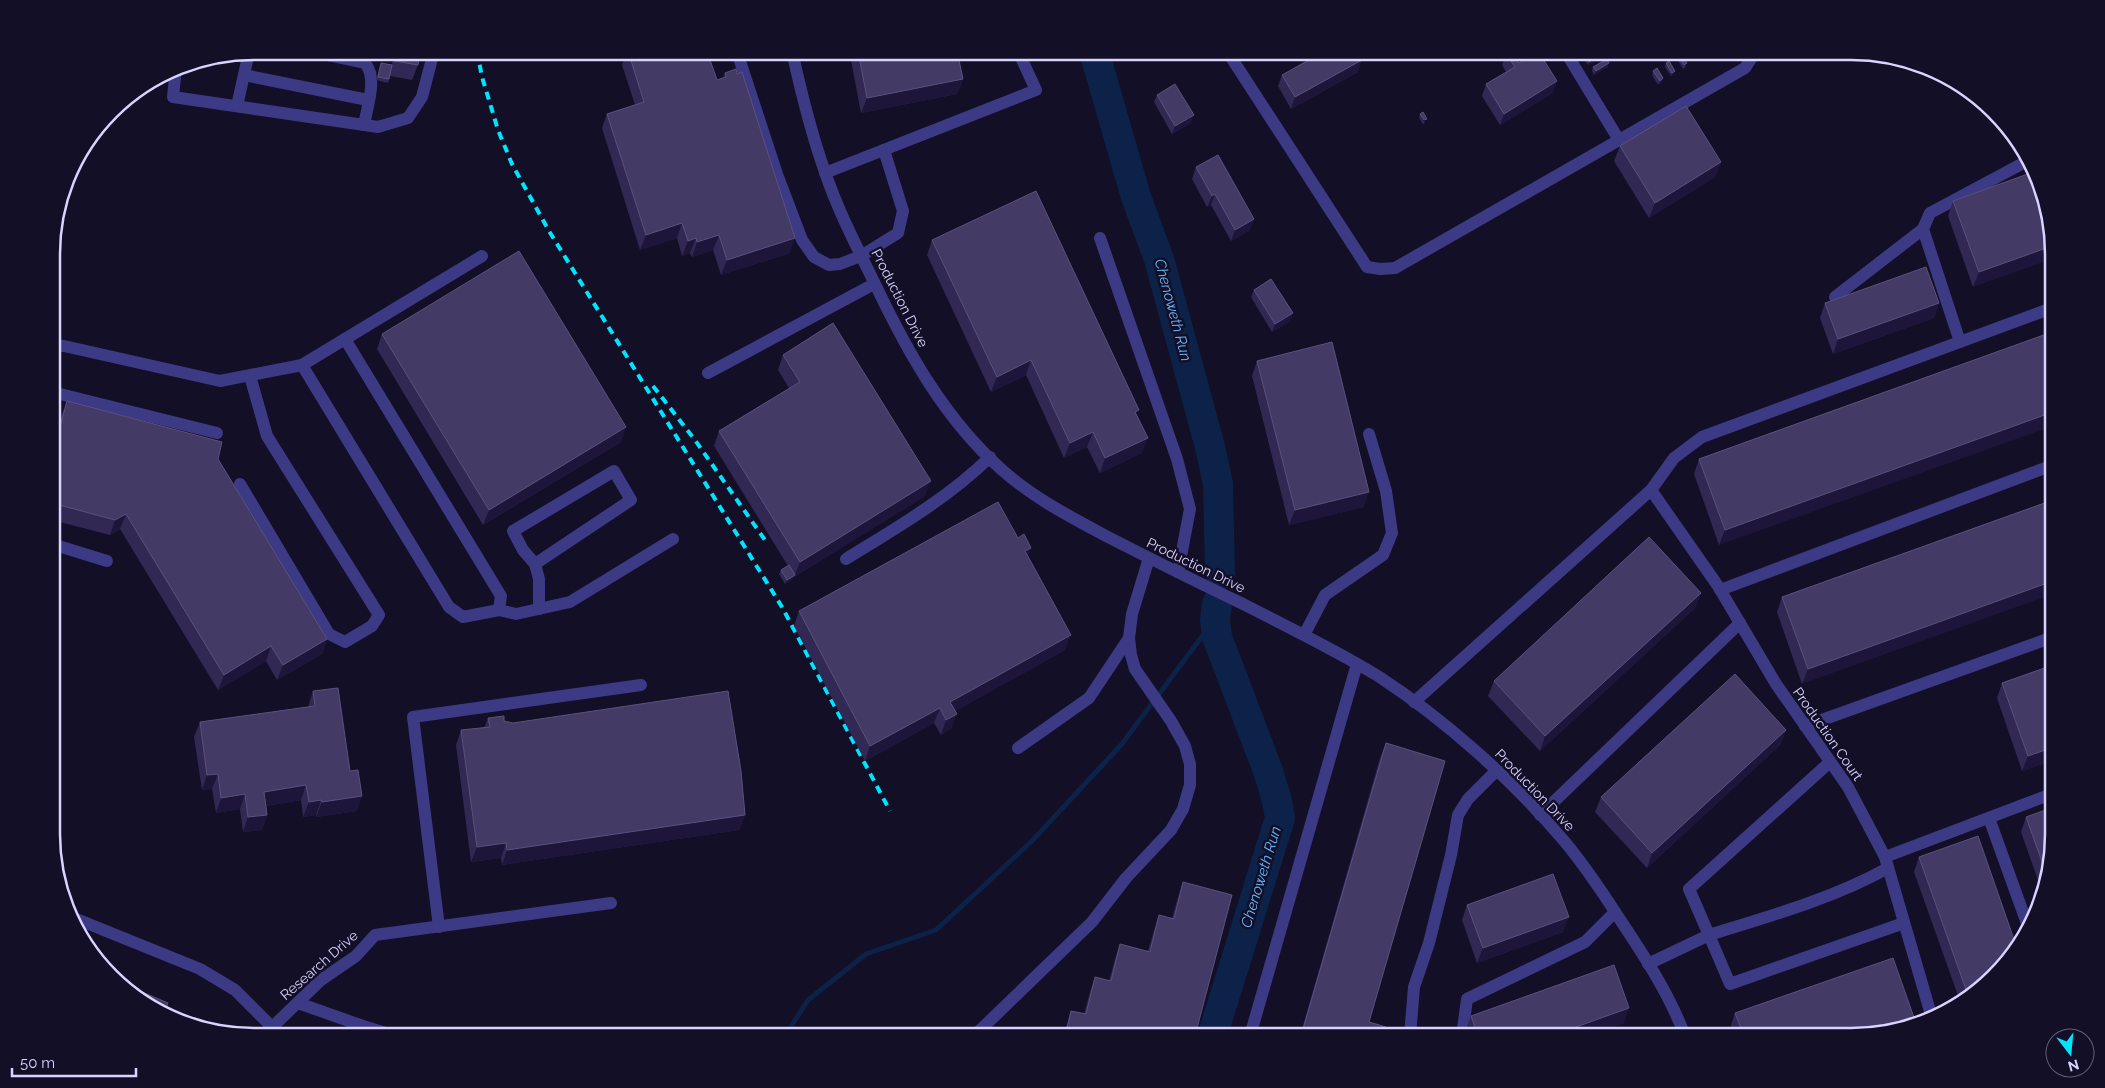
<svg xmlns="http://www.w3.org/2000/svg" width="2105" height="1088" font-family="Raleway,sans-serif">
	<rect width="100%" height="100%" fill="#130f26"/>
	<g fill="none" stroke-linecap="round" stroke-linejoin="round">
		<path stroke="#0c2248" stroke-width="5" d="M 792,1025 L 808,1000 L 866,954 L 936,930 L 1031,842 L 1121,745 L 1215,619"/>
		<g stroke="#0c2248" stroke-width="30">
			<path d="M 1094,51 L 1136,197 L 1159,259 L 1210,447 L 1218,484 L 1220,575"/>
			<path d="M 1212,1037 L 1280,818 L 1277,800 L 1267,768 L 1217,637 L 1215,619 L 1217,604"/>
		</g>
		<g stroke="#3d3a85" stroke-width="12">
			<path d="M 308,51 L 365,63 C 378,78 367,107 364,125"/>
			<path d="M 740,51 L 740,61 L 778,177 L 802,240 L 814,257 L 829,265 L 840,264 L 861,256 L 898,233 L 903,211 L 884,150"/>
			<path d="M 792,51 C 801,92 811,133 825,172 C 838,211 858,249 876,286 C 908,353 945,419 1001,469 C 1032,497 1069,516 1106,536 C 1151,559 1197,582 1243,604 C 1288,627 1334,649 1378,676 C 1444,719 1514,781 1565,842 C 1584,865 1601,890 1617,915 C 1643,954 1669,993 1685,1036"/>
			<path d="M 1227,51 L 1367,267 L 1380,269 L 1395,268 L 1745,68 L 1756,51"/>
			<path d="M 1565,51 L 1619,140"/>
			<path d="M 176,67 L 173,97 L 378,127 L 408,118 L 422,97 L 434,51"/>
			<path d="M 244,75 L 368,100"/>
			<path d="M 237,106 L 249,52"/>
			<path d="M 825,173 L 1036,90 L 1018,51"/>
			<path d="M 1100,238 L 1177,459 L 1190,509 L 1178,572"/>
			<path d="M 1835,297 L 1923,229"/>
			<path d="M 345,339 L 501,596 L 499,610"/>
			<path d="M 1960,342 L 1923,229 L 1930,213 L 2029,160"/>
			<path d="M 52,345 L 64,346 L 220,381 L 302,365 L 482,256"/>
			<path d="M 302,365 L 449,607 L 463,617 L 499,610 L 516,614 L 570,602 L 673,539"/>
			<path d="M 708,373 L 874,284"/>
			<path d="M 52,392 L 217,433"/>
			<path d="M 240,484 L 329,634 L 345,642 L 372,626 L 379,615 L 267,436 L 250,376"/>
			<path d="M 1651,490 L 1718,586 L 1776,684 L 1848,787 L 1885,857 L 1932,1018"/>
			<path d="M 52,544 L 107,561"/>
			<path d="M 846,559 C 896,528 947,499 990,457"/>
			<path d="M 535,564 L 631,500 L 614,471 L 513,531 L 523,550 L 535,564 L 539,579 L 539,609"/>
			<path d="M 1720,590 L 2053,465"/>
			<path d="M 1304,635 L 1325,595 L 1383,555 L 1392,533 L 1386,491 L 1369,434"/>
			<path d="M 1414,702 L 1651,490 L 1674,458 L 1702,437 L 2052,308"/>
			<path d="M 1805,726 L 2053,637"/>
			<path d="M 1018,748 L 1089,698 L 1129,638"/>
			<path d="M 1830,762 L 1689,889 L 1709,935 C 1770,916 1832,899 1888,868"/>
			<path d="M 1540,815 L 1740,623"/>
			<path d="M 1989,818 L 2029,929"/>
			<path d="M 1885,857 L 2054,793"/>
			<path d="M 69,916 L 200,969 L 235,990 L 272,1027"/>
			<path d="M 439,927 L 413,717 L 641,685"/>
			<path d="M 1648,964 L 1709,935 L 1730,984 L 1904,923"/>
			<path d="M 298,1003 L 363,1026 L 399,1037"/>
			<path d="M 1250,1036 L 1357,664"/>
			<path d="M 1410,1036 L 1414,987 L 1429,943 L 1451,855 L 1458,815 L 1468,799 L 1496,771"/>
			<path d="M 1462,1036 L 1467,999 L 1585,942 L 1615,912"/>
			<path d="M 262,1037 L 321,980 L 356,956 L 375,935 L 611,903"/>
			<path d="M 973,1037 L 1092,922 L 1126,878 L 1171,830 L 1183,809 L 1190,785 L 1190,764 L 1185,746 L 1171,721 L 1135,669 L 1131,655 L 1129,638 L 1132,614 L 1149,558"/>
		</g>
		<g stroke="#00e5ff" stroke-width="4" stroke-dasharray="8 6" stroke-linecap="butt">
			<path d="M 477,51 L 482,77 L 498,130 L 512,164 L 549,231 L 782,607 L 890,811"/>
			<path d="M 653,386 L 695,440 L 767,543"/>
		</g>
	</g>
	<g fill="#312854">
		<path d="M 394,51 L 420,51 L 418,65 L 412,80 L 390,76 L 388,83 L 376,80 L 381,63 L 392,65 Z"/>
		<path d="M 627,51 L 707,51 L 717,80 L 723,78 L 725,73 L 790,253 L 721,275 L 713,250 L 692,257 L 690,253 L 682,256 L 677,238 L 640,250 L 602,128 L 607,114 L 635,105 L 622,65 Z"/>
		<path d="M 854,51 L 957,51 L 963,79 L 957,94 L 861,113 L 851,60 Z"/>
		<path d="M 1579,51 L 1591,51 L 1582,56 Z"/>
		<path d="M 1506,54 L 1519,63 L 1553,93 L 1500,125 L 1482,96 L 1486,84 L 1506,72 L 1502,65 Z"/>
		<path d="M 1678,56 L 1686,67 L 1683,69 L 1677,59 Z"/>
		<path d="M 1587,57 L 1596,61 L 1588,65 L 1585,61 Z"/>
		<path d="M 1666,63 L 1674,74 L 1671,76 L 1665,67 Z"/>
		<path d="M 1593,67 L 1608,67 L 1594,75 L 1592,71 Z"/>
		<path d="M 1653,71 L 1663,78 L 1662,82 L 1658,85 L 1652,75 Z"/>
		<path d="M 1358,72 L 1291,109 L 1278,86 L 1282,75 Z"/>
		<path d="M 1157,95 L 1191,123 L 1172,134 L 1154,102 Z"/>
		<path d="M 1420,114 L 1425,123 L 1423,124 L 1419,118 Z"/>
		<path d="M 1620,146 L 1721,162 L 1715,177 L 1649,218 L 1614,161 Z"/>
		<path d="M 1196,167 L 1254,219 L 1249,231 L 1231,241 L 1211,205 L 1207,207 L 1192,179 Z"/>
		<path d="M 2036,171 L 1973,287 L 1948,216 L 1953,201 Z"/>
		<path d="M 932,240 L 1137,416 L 1142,453 L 1100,473 L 1087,447 L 1064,458 L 1026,375 L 991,392 L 927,255 Z"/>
		<path d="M 1254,290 L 1290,321 L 1272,332 L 1251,297 Z"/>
		<path d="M 1825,303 L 1939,303 L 1934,318 L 1833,354 L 1820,318 Z"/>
		<path d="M 2052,332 L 1719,545 L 1694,474 L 1699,459 Z"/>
		<path d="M 382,334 L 621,442 L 483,525 L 377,349 Z"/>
		<path d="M 783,355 L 925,496 L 794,577 L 793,579 L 785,584 L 779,574 L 781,570 L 788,566 L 714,446 L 719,431 L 789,388 L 778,370 Z"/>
		<path d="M 1257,361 L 1364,507 L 1289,525 L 1252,376 Z"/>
		<path d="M 67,401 L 218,459 L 327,639 L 322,654 L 277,680 L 266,661 L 218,690 L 120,529 L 110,535 L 52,520 L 52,452 L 61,416 Z"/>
		<path d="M 2053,500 L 1802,684 L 1777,612 L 1782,597 Z"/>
		<path d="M 1028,557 L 1065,650 L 955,711 L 951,729 L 941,735 L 934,723 L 865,761 L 794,626 L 799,611 Z"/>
		<path d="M 1701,593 L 1695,608 L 1540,751 L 1488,696 L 1494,681 Z"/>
		<path d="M 2002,683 L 2054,760 L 2022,771 L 1997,698 Z"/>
		<path d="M 313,691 L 357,811 L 316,817 L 316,815 L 303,817 L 301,800 L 266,806 L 267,815 L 262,830 L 243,832 L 240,809 L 216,813 L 212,789 L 202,790 L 194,737 L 200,722 L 308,707 Z"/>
		<path d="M 488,718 L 504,721 L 745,815 L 739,830 L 502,865 L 501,858 L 471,862 L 456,745 L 461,730 L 484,728 Z"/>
		<path d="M 1786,730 L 1780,745 L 1647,868 L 1595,812 L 1601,797 Z"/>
		<path d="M 1386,743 L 1369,1022 L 1384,1036 L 1300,1036 L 1380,758 Z"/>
		<path d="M 2026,817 L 2054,835 L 2041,889 L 2021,832 Z"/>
		<path d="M 1919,857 L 2004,968 L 1964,1002 L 1961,1004 L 1914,872 Z"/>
		<path d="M 1183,882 L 1195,1036 L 1063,1037 L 1071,1011 L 1084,1014 L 1090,992 L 1095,977 L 1109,981 L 1115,959 L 1120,944 L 1148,951 L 1154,930 L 1159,915 L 1172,918 L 1178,897 Z"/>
		<path d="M 1467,905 L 1563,932 L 1477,963 L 1462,920 Z"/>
		<path d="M 1735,1013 L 1864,1036 L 1733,1036 L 1730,1028 Z"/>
		<path d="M 1471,1016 L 1624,1023 L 1587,1036 L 1467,1036 L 1465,1031 Z"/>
	</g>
	<g fill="#1d163a">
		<path d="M 1585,51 L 1591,51 L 1582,56 L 1583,52 Z"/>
		<path d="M 1597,57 L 1596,61 L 1588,65 L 1589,62 Z"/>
		<path d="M 1362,60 L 1358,72 L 1291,109 L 1295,97 Z"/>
		<path d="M 1609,63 L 1608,67 L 1594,75 L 1596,71 Z"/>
		<path d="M 1675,71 L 1674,74 L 1671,76 L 1672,73 Z"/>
		<path d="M 1663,78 L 1662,82 L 1658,85 L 1660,81 Z"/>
		<path d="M 963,79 L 957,94 L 861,113 L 867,98 Z"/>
		<path d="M 1557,81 L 1553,93 L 1500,125 L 1504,114 Z"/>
		<path d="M 1194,115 L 1191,123 L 1172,134 L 1175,126 Z"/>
		<path d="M 1721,162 L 1715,177 L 1649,218 L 1655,203 Z"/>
		<path d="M 1215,194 L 1211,205 L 1207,207 L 1212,196 Z"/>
		<path d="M 1254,219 L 1249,231 L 1231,241 L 1235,230 Z"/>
		<path d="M 682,223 L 677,238 L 640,250 L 646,235 Z"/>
		<path d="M 719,235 L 713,250 L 692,257 L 697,242 Z"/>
		<path d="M 696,238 L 690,253 L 682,256 L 688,241 Z"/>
		<path d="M 795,238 L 790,253 L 721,275 L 727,260 Z"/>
		<path d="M 2052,246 L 2052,259 L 1973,287 L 1979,272 Z"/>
		<path d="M 1939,303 L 1934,318 L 1833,354 L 1838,339 Z"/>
		<path d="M 1293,313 L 1290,321 L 1272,332 L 1275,324 Z"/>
		<path d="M 1031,360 L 1026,375 L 991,392 L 997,377 Z"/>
		<path d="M 2053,412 L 2053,426 L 1719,545 L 1725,530 Z"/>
		<path d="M 626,427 L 621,442 L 483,525 L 489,510 Z"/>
		<path d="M 1093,432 L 1087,447 L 1064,458 L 1070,443 Z"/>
		<path d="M 1148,438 L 1142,453 L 1100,473 L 1105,458 Z"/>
		<path d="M 931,481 L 925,496 L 794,577 L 800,562 Z"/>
		<path d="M 1369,492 L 1364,507 L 1289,525 L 1295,510 Z"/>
		<path d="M 126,514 L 120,529 L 110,535 L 115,520 Z"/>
		<path d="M 1031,548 L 1026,563 L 1025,551 Z"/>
		<path d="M 795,575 L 793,579 L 785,584 L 787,580 Z"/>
		<path d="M 2053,581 L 2053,594 L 1802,684 L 1808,669 Z"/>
		<path d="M 1701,593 L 1695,608 L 1540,751 L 1545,736 Z"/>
		<path d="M 1071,635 L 1065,650 L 945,717 L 950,702 Z"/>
		<path d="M 327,639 L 322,654 L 277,680 L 283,665 Z"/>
		<path d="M 271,646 L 266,661 L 218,690 L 224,675 Z"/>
		<path d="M 940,708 L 934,723 L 865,761 L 870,746 Z"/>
		<path d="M 957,714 L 951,729 L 941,735 L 946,720 Z"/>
		<path d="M 1786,730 L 1780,745 L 1647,868 L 1652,853 Z"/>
		<path d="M 2054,747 L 2054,760 L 2022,771 L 2028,756 Z"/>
		<path d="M 218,774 L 212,789 L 202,790 L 207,775 Z"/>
		<path d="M 306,785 L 301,800 L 258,807 L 264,792 Z"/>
		<path d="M 245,794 L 240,809 L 216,813 L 221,798 Z"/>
		<path d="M 362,796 L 357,811 L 316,817 L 322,802 Z"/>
		<path d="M 321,800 L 316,815 L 303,817 L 309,802 Z"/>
		<path d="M 267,815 L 262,830 L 243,832 L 248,817 Z"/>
		<path d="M 745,815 L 739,830 L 502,865 L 507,850 Z"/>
		<path d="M 506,843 L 501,858 L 471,862 L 477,847 Z"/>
		<path d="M 1569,917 L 1563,932 L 1477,963 L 1483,948 Z"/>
		<path d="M 1629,1008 L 1624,1023 L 1587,1036 L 1551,1036 Z"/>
	</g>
	<g fill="#433a66" stroke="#5a527e">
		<path d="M 397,51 L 420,51 L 418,65 L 395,61 Z"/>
		<path d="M 628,51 L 707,51 L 717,80 L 726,77 L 725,73 L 736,69 L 737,74 L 742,72 L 795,238 L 727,260 L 719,235 L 697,242 L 696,238 L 688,241 L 682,223 L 646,235 L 607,114 L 644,102 Z"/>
		<path d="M 858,51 L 957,51 L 963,79 L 867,98 Z"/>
		<path d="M 1325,51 L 1357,51 L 1362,60 L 1295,97 L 1282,75 Z"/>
		<path d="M 1510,51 L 1512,51 L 1519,63 L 1538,51 L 1557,81 L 1504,114 L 1486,84 L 1515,67 L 1506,54 Z"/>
		<path d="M 1595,53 L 1597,57 L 1589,62 L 1587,57 Z"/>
		<path d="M 1681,54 L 1687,63 L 1684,65 L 1678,56 Z"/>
		<path d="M 1607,59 L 1609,63 L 1596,71 L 1593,67 Z"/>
		<path d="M 1669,61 L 1675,71 L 1672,73 L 1666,63 Z"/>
		<path d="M 381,63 L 392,65 L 389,79 L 378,77 Z"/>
		<path d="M 1657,68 L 1663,78 L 1660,81 L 1653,71 Z"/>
		<path d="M 1175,84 L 1194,115 L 1175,126 L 1157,95 Z"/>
		<path d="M 1686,106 L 1721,162 L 1655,203 L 1620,146 Z"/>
		<path d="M 1423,112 L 1427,119 L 1424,120 L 1420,114 Z"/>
		<path d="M 1218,155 L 1254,219 L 1235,230 L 1215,194 L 1212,196 L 1196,167 Z"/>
		<path d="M 2036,171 L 2038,176 L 2052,227 L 2052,246 L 1979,272 L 1953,201 Z"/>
		<path d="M 1036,191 L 1139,410 L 1135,412 L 1148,438 L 1105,458 L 1093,432 L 1070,443 L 1031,360 L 997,377 L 932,240 Z"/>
		<path d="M 519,251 L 626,427 L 489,510 L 382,334 Z"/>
		<path d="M 1926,267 L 1939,303 L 1838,339 L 1825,303 Z"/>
		<path d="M 1271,279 L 1293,313 L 1275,324 L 1254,290 Z"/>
		<path d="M 833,323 L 931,481 L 800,562 L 719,431 L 800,382 L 783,355 Z"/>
		<path d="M 2052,332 L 2053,412 L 1725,530 L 1699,459 Z"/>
		<path d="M 1332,342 L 1369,492 L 1295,510 L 1257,361 Z"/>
		<path d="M 67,401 L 222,442 L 218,459 L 327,639 L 283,665 L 271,646 L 224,675 L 126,514 L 115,520 L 52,503 L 52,457 Z"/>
		<path d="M 2053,500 L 2053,581 L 1808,669 L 1782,597 Z"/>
		<path d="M 998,502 L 1018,538 L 1024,534 L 1031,548 L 1025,551 L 1071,635 L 950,702 L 957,714 L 946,720 L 940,708 L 870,746 L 799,611 Z"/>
		<path d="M 1649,537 L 1701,593 L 1545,736 L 1494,681 Z"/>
		<path d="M 789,565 L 795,575 L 787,580 L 781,570 Z"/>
		<path d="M 2053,665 L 2054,747 L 2028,756 L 2002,683 Z"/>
		<path d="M 1735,674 L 1786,730 L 1652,853 L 1601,797 Z"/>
		<path d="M 338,688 L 350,771 L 358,770 L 362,796 L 322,802 L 321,800 L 309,802 L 306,785 L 264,792 L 267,815 L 248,817 L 245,794 L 221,798 L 218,774 L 207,775 L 200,722 L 315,706 L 313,691 Z"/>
		<path d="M 728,691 L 741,771 L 745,815 L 507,850 L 506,843 L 477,847 L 461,730 L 490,727 L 488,718 L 504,716 L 504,721 L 513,723 Z"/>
		<path d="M 1386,743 L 1445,761 L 1369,1022 L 1386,1027 L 1384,1036 L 1301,1036 Z"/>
		<path d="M 2054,807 L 2054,835 L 2045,870 L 2026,817 Z"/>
		<path d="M 1978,836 L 2017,948 L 2004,968 L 1969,998 L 1919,857 Z"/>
		<path d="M 1553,874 L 1569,917 L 1483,948 L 1467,905 Z"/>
		<path d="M 1183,882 L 1232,895 L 1195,1036 L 1065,1037 L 1071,1011 L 1086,1014 L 1095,977 L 1111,981 L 1120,944 L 1150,952 L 1159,915 L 1174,919 Z"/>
		<path d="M 1893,958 L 1917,1026 L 1864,1036 L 1744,1036 L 1735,1013 Z"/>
		<path d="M 1614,965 L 1629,1008 L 1551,1036 L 1478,1036 L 1471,1016 Z"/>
		<path d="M 128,986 L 168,1003 L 163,1015 Z"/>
	</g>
	<g text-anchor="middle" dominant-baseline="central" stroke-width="5" stroke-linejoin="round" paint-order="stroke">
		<g font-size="14" fill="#d9d4ff" stroke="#130f26">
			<text transform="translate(900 298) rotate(63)">Production Drive</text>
			<text transform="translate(1196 565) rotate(26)">Production Drive</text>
			<text transform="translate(1828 734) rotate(55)">Production Court</text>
			<text transform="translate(1535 790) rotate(46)">Production Drive</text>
			<text transform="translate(319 965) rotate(-41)">Research Drive</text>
		</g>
		<g font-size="15" font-style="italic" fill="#62b6ff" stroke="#130f26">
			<text transform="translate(1173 310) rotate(75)">Chenoweth Run</text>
			<text transform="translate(1261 877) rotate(-73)">Chenoweth Run</text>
		</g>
	</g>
	<path d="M0 0H2105V1088H0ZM254 60H1851A194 194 0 0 1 2045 254V834A194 194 0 0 1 1851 1028H254A194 194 0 0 1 60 834V254A194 194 0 0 1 254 60Z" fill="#130f26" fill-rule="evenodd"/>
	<path fill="none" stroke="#d9d4ff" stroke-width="2.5" d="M254 60H1851A194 194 0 0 1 2045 254V834A194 194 0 0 1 1851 1028H254A194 194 0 0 1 60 834V254A194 194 0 0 1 254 60Z"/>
	<g transform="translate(2070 1053) rotate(164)"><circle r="24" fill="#130f26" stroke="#625e7d"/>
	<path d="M0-4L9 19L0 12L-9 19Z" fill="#00e5ff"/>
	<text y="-8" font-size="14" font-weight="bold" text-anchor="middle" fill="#d9d4ff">N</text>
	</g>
	<path d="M12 1068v8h124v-8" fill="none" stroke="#d9d4ff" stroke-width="2.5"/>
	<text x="20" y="1068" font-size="15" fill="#d9d4ff" stroke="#130f26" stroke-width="4" paint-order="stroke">50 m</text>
</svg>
